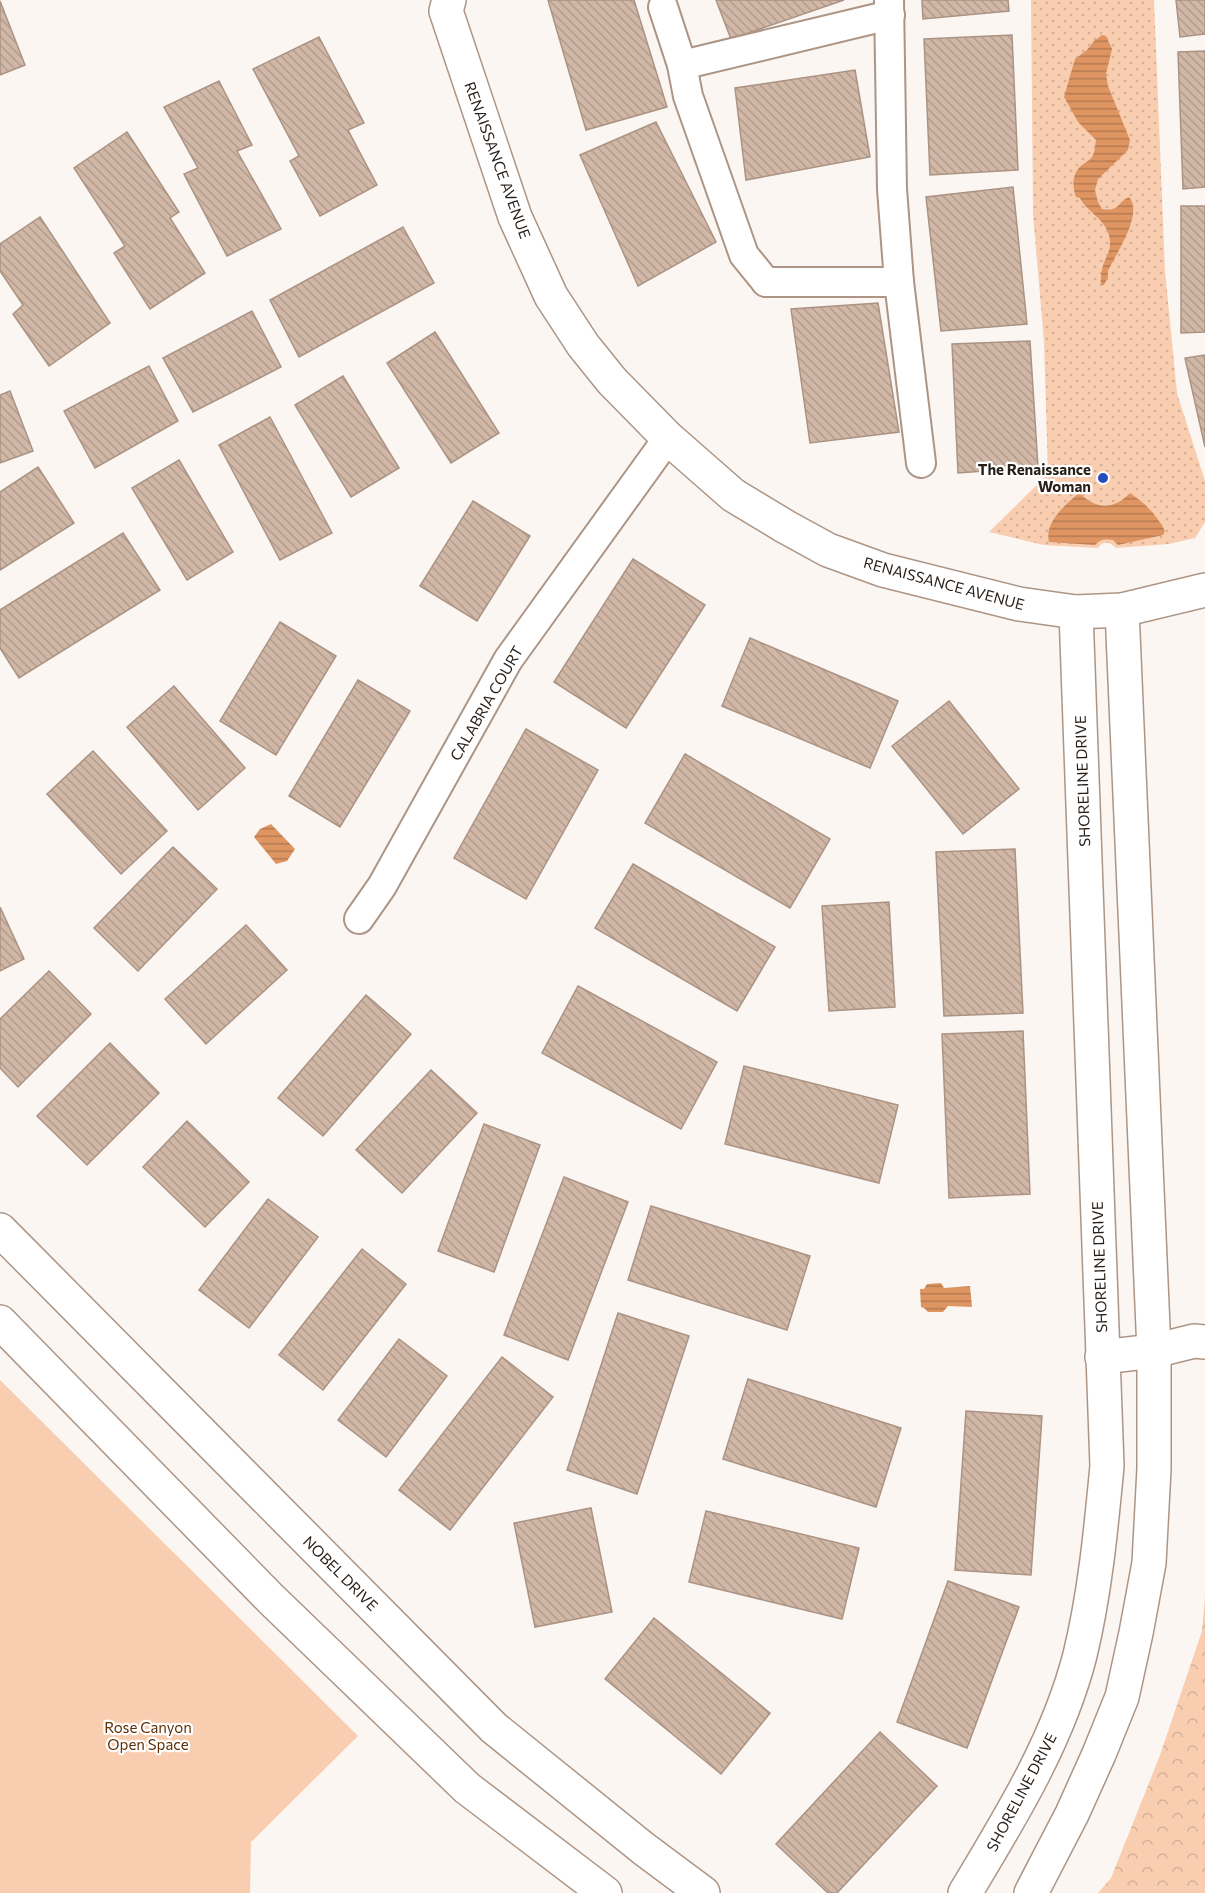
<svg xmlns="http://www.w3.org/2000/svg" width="1205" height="1893" font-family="Commissioner,sans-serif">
	<defs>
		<pattern id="park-crowns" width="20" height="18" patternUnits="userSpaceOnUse" patternTransform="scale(1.5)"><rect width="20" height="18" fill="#f9cdb0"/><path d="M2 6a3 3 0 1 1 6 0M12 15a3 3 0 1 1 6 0" fill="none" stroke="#d5b097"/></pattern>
		<pattern id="garden-dots" width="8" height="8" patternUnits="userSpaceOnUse" patternTransform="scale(1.5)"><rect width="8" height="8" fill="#f9cdb0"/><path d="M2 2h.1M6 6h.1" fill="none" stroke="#d5b097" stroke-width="1.8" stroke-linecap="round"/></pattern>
		<pattern id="water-rules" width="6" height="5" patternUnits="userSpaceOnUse" patternTransform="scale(1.5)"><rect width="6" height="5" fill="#df9561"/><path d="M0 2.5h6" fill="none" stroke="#b5794f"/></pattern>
		<pattern id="building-back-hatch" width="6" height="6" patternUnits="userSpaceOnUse" patternTransform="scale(1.5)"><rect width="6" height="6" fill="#d0b7a6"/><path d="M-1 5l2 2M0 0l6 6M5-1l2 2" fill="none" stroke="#b39d8e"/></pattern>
	</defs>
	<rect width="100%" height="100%" fill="#fbf6f2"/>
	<path fill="#f9cdb0" d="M 0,1380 L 358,1736 L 251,1842 L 250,1893 L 0,1893 Z"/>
	<path fill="url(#park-crowns)" d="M 1205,1597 L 1205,1893 L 1098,1893 L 1111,1878 L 1159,1758 L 1202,1631 Z"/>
	<path fill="url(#garden-dots)" d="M 1031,0 L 1154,0 L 1165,271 L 1177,393 L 1205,481 L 1205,522 L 1195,538 L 1169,544 L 1116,548 C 1110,542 1103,540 1098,548 L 1044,545 L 989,532 L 1048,474 L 1044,342 L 1033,214 Z"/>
	<g fill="url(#water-rules)">
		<path d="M 1102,35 L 1106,36 L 1112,49 L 1106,74 L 1108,86 L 1130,140 L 1128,150 L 1098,179 L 1095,190 L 1098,202 L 1102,209 C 1120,212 1116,203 1129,197 C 1144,213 1116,254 1108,271 L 1108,277 L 1104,285 L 1101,285 C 1100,277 1102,266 1106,258 C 1108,253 1110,250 1110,244 C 1111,221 1087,213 1080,198 L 1076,197 C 1072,186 1072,173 1082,165 C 1086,162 1091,160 1093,155 C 1095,151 1095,145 1096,140 L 1078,122 L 1064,97 L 1075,59 L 1087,50 L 1094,41 Z"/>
		<path d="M 1079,493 C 1097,509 1112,511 1130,493 C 1146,504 1156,514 1165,531 L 1163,535 L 1118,545 L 1113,540 C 1105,539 1101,539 1095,545 L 1049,542 C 1044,522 1066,504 1079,493 Z"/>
		<path d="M 271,824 L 295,849 L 287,861 L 276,864 L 254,837 L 260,829 Z"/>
		<path d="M 941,1283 L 944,1288 L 970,1286 L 972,1307 L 948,1306 L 943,1312 L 928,1312 L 924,1308 L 921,1307 L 920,1289 L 924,1289 L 927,1284 Z"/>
	</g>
	<g fill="url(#building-back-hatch)" stroke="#ab9383" stroke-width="1.5">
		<path d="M 548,0 L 634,0 L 667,107 L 586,130 Z"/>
		<path d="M 716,0 L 844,0 L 731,39 Z"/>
		<path d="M 922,0 L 1008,0 L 1009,11 L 923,19 Z"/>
		<path d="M 1176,0 L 1205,0 L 1205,34 L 1180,37 Z"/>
		<path d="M 0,1 L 25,65 L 0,75 Z"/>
		<path d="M 1012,35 L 1018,170 L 930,175 L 924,39 Z"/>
		<path d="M 319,37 L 364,123 L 348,130 L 377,185 L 320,216 L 290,161 L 299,156 L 253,69 Z"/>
		<path d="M 1205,51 L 1205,187 L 1183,189 L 1178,52 Z"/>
		<path d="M 855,70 L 870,157 L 746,180 L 735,88 Z"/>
		<path d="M 219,81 L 252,145 L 237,151 L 281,229 L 227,256 L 184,174 L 198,168 L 164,107 Z"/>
		<path d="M 656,122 L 716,242 L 638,286 L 580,155 Z"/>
		<path d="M 127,132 L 179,212 L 170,218 L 205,273 L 150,309 L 114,253 L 125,246 L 74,168 Z"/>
		<path d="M 1013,187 L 1027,324 L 941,331 L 926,197 Z"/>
		<path d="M 1181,206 L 1205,206 L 1205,332 L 1181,333 Z"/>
		<path d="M 40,217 L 110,323 L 49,366 L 13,314 L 23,305 L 0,271 L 0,244 Z"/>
		<path d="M 403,227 L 434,283 L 299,357 L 270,300 Z"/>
		<path d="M 878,303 L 899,432 L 810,443 L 791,309 Z"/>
		<path d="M 252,311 L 281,367 L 193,412 L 163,358 Z"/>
		<path d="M 435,332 L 499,433 L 451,463 L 387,363 Z"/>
		<path d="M 1030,341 L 1038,467 L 958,473 L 952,344 Z"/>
		<path d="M 1205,355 L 1205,447 L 1185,358 Z"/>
		<path d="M 149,366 L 178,421 L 95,468 L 64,411 Z"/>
		<path d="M 343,376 L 399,468 L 351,497 L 295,405 Z"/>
		<path d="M 10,391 L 33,451 L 0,463 L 0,395 Z"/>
		<path d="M 270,417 L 332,533 L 280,560 L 219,445 Z"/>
		<path d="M 179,460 L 233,552 L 187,580 L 132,488 Z"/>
		<path d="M 38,467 L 74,523 L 0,570 L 0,492 Z"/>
		<path d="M 473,501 L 530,536 L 477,621 L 420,586 Z"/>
		<path d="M 123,533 L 160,590 L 19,678 L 0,648 L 0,610 Z"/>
		<path d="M 633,559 L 705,605 L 626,728 L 554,682 Z"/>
		<path d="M 280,622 L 336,656 L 276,755 L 220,721 Z"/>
		<path d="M 750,638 L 898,701 L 870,768 L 722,706 Z"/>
		<path d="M 358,680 L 410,711 L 340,827 L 289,796 Z"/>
		<path d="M 174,686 L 245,768 L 198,810 L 127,727 Z"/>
		<path d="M 949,701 L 1019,789 L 963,834 L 892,746 Z"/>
		<path d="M 526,729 L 598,770 L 526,899 L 454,858 Z"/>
		<path d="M 93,751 L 167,831 L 121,874 L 47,794 Z"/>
		<path d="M 685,754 L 830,839 L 790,908 L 645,823 Z"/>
		<path d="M 173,847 L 217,889 L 138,971 L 94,928 Z"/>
		<path d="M 1015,849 L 1023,1013 L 944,1016 L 936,852 Z"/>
		<path d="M 633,864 L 775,947 L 737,1011 L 595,928 Z"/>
		<path d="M 889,902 L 895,1007 L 829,1011 L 822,906 Z"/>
		<path d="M 0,907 L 24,959 L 0,971 Z"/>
		<path d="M 246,925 L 287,970 L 206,1044 L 165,999 Z"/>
		<path d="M 49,971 L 91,1014 L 18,1087 L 0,1068 L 0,1019 Z"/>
		<path d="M 578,986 L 717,1062 L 681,1129 L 542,1053 Z"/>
		<path d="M 366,995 L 411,1034 L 323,1136 L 278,1098 Z"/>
		<path d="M 1023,1031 L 1030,1194 L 949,1198 L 942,1034 Z"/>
		<path d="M 110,1043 L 159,1093 L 87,1165 L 37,1116 Z"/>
		<path d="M 744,1066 L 898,1105 L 879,1183 L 725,1144 Z"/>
		<path d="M 431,1070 L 477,1113 L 402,1193 L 356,1150 Z"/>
		<path d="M 187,1121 L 249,1182 L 205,1227 L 143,1167 Z"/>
		<path d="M 484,1124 L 540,1145 L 494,1272 L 438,1251 Z"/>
		<path d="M 564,1177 L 628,1202 L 568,1360 L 504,1335 Z"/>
		<path d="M 268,1199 L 318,1237 L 249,1328 L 199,1290 Z"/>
		<path d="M 651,1206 L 810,1256 L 787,1330 L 628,1280 Z"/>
		<path d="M 362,1249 L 406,1284 L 323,1390 L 279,1355 Z"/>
		<path d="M 618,1313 L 689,1336 L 637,1494 L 567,1470 Z"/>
		<path d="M 399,1339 L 447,1376 L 386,1457 L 338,1420 Z"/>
		<path d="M 502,1357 L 553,1397 L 450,1530 L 399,1490 Z"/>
		<path d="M 748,1379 L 901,1428 L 876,1507 L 723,1459 Z"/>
		<path d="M 966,1411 L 1042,1416 L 1031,1575 L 955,1570 Z"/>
		<path d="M 591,1508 L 612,1612 L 535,1627 L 514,1523 Z"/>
		<path d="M 706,1511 L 859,1548 L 842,1619 L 689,1582 Z"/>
		<path d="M 948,1581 L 1019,1607 L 967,1748 L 897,1722 Z"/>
		<path d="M 654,1618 L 770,1713 L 721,1774 L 605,1679 Z"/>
		<path d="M 880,1732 L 937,1786 L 837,1893 L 828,1893 L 776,1844 Z"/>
	</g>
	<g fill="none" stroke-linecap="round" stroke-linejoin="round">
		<defs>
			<g id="minor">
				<path d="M 889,0 L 892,189 L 899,282 L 921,463"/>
				<path d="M 663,7 L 682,65 L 688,96 L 744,255 L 766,282"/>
				<path d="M 682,65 L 890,15"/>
				<path d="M 766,282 L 899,282"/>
				<path d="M 359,919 L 382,886 L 508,660 L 668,438"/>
			</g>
			<g id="tertiary">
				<path d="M 449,0 L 446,11 L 515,217 L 551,296 L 583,345 L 612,381 L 668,438 L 733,495 L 786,527 L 828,550 L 883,570 L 1019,604 L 1076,612 L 1122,610 L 1205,590"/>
				<path d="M 1102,1357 L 1154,1351 L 1194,1341 L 1205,1342"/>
				<path d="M 965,1893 C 1010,1818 1058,1741 1080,1655 C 1095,1593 1101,1529 1107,1466 L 1076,612"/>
				<path d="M 1031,1893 L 1072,1814 L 1099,1754 L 1122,1697 L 1136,1633 L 1149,1563 L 1154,1469 L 1154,1351 L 1122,610"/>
			</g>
			<g id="secondary">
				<path d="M 0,1230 L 494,1728 L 644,1849 L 703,1893"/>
				<path d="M 0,1322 L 271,1599 L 467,1788 L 605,1893"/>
			</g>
		</defs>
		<use href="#minor" stroke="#ad9585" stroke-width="32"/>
		<use href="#tertiary" stroke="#ad9585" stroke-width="36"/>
		<use href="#secondary" stroke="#ad9585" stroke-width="36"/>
		<use href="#minor" stroke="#fff" stroke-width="28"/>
		<use href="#tertiary" stroke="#fff" stroke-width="33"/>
		<use href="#secondary" stroke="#fff" stroke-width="33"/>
	</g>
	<circle fill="#274dbc" stroke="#fff" stroke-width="2" cx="1103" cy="478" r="6"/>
	<g text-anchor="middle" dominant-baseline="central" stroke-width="4.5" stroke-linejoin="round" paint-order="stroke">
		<g font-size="15" fill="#281f19" stroke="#fff">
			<text transform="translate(498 160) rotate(70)">RENAISSANCE AVENUE</text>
			<text transform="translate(944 583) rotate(15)">RENAISSANCE AVENUE</text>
			<text transform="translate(486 703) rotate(-60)">CALABRIA COURT</text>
			<text transform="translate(1082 781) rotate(-92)">SHORELINE DRIVE</text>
			<text transform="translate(1099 1267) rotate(-92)">SHORELINE DRIVE</text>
			<text transform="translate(341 1573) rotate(45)">NOBEL DRIVE</text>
			<text transform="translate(1021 1792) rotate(-62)">SHORELINE DRIVE</text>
		</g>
		<g font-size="15" font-weight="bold" fill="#281f19" stroke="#fff" text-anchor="end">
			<text x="1091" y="469">The Renaissance<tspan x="1091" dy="17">Woman</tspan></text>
		</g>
		<g font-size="15" fill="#603006" stroke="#fff">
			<text x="148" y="1727">Rose Canyon<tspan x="148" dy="17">Open Space</tspan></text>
		</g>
	</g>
</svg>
